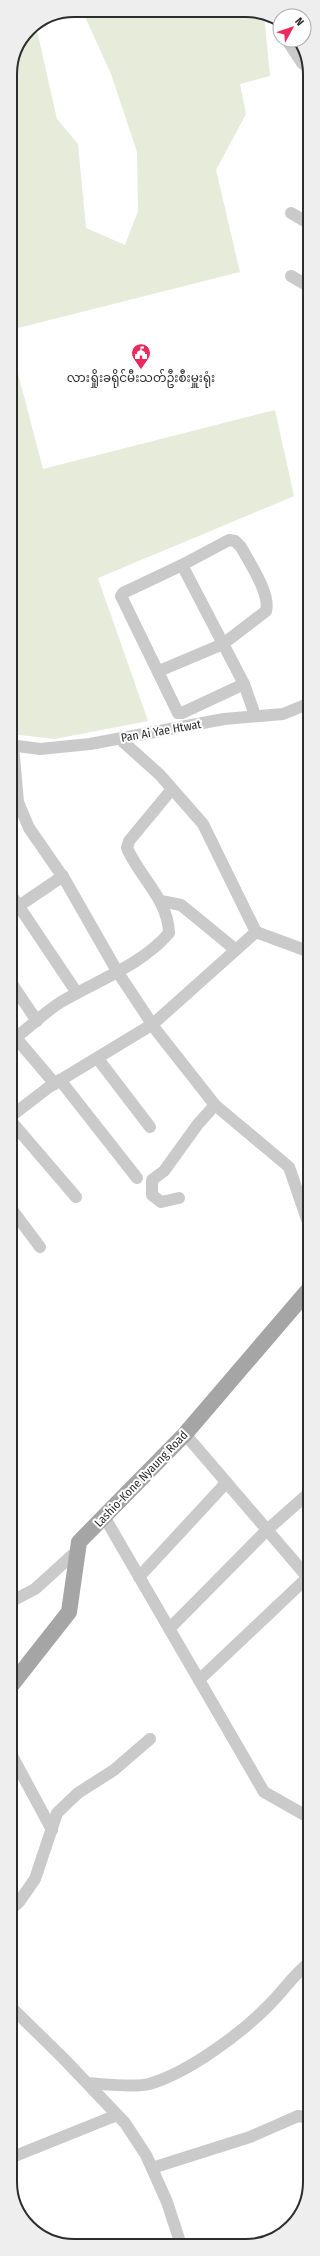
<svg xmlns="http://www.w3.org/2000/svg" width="320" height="2256" font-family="'Fira Sans Condensed','Noto Sans Myanmar',sans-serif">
	<rect width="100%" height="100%" fill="#fff"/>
	<g fill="#e7ebda">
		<path d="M 82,10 L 264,14 L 270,76 L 240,84 L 246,114 L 216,170 L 240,272 L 10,330 L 10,74 L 29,29 L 36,26 L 57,119 L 78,144 L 86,228 L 125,245 L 138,211 L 137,152 L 111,74 Z"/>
		<path d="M 10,343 L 43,469 L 275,410 L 294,496 L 98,578 L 148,721 L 55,739 L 10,734 Z"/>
	</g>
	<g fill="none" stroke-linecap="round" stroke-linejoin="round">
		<g stroke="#cacaca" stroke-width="12">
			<path d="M 287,40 L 302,63 L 309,67"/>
			<path d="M 291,213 L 310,224"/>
			<path d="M 291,276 L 310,287"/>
			<path d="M 182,565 L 244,684 L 255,715"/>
			<path d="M 159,671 L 223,644 L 266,611 C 271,594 249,562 241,547 L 235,541 L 229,540 L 182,565 L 123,593 L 121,596 L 178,713 L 182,713 L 244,684"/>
			<path d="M 120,739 L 160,775 L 203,824 L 256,932"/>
			<path d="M 10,745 L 40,749 L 90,744 L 224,719 L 283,714 L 310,703"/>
			<path d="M 13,745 L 18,802 L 29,828 L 65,880 L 117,971 L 156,1030 L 215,1105 L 289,1167 L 310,1228"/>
			<path d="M 10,893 L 77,993"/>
			<path d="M 161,901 L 181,905 L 236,950"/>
			<path d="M 10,912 L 63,876"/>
			<path d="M 10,981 L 37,1021"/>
			<path d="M 16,1038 L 55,1084"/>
			<path d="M 10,1042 C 27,1030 43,1013 61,1002 C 96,981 142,965 169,933 C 168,899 140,878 127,848 L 129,841 L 172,789"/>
			<path d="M 98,1059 L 150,1127"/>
			<path d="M 60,1080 L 137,1178"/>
			<path d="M 10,1117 L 49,1087 L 153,1024 L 256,932 L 310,952"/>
			<path d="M 10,1120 L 76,1197"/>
			<path d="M 179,1198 L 161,1202 L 152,1195 L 152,1180 L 164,1171 L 198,1124 L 215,1105"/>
			<path d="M 10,1207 L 40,1247"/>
			<path d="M 185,1434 L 310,1580"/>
			<path d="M 105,1518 L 264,1792 L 310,1818"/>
			<path d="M 139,1577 L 226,1483"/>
			<path d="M 10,1602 L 35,1589 L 78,1550"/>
			<path d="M 169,1629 L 267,1530 L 310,1492"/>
			<path d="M 199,1680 L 310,1575"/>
			<path d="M 10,1752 L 52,1830"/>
			<path d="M 10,1910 L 19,1902 L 35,1879 L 57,1813 L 78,1793 L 114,1770 L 150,1739"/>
			<path d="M 10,2006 L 64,2059 L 125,2123 L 146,2155 L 167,2202 L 181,2245"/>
			<path d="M 87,2083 C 103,2084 135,2088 149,2084 C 188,2073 242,2033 270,2004 C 284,1990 294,1974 310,1962"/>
			<path d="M 10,2158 L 117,2115"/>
			<path d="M 152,2168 L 250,2137 L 298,2116 L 310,2118"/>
		</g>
		<path stroke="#a5a5a5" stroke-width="16" d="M 10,1687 L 69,1612 L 79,1542 L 185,1434 L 310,1288"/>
	</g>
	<defs>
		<symbol id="civic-pin" viewBox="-11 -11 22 30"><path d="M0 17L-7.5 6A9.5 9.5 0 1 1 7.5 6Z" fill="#ea2a5d" stroke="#fff"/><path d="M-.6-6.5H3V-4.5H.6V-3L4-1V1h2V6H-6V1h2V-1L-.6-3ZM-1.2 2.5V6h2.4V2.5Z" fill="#fff"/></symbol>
	</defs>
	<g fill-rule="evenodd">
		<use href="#civic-pin" x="130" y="342" width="22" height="30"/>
	</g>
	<g text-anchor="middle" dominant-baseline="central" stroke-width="4" stroke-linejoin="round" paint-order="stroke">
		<g font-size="12" fill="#2d2d2d" stroke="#fff">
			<text x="141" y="378">လားရှိုးခရိုင်မီးသတ်ဦးစီးမှူးရုံး</text>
		</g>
		<g font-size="12" fill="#2d2d2d" stroke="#fff">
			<text transform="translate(161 731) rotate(-10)">Pan Ai Yae Htwat</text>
			<text transform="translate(141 1479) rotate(-46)">Lashio-Kone Nyaung Road</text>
		</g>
	</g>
	<path d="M0 0H320V2256H0ZM74 17H246A57 57 0 0 1 303 74V2182A57 57 0 0 1 246 2239H74A57 57 0 0 1 17 2182V74A57 57 0 0 1 74 17Z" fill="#eee" fill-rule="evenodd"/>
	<path fill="none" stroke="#2d2d2d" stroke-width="2" d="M74 17H246A57 57 0 0 1 303 74V2182A57 57 0 0 1 246 2239H74A57 57 0 0 1 17 2182V74A57 57 0 0 1 74 17Z"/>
	<g transform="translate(292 28) rotate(50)"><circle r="19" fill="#ffffff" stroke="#ababab"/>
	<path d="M0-3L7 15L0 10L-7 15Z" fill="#ea2a5d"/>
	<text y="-6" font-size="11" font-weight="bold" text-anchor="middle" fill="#2d2d2d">N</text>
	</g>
</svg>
